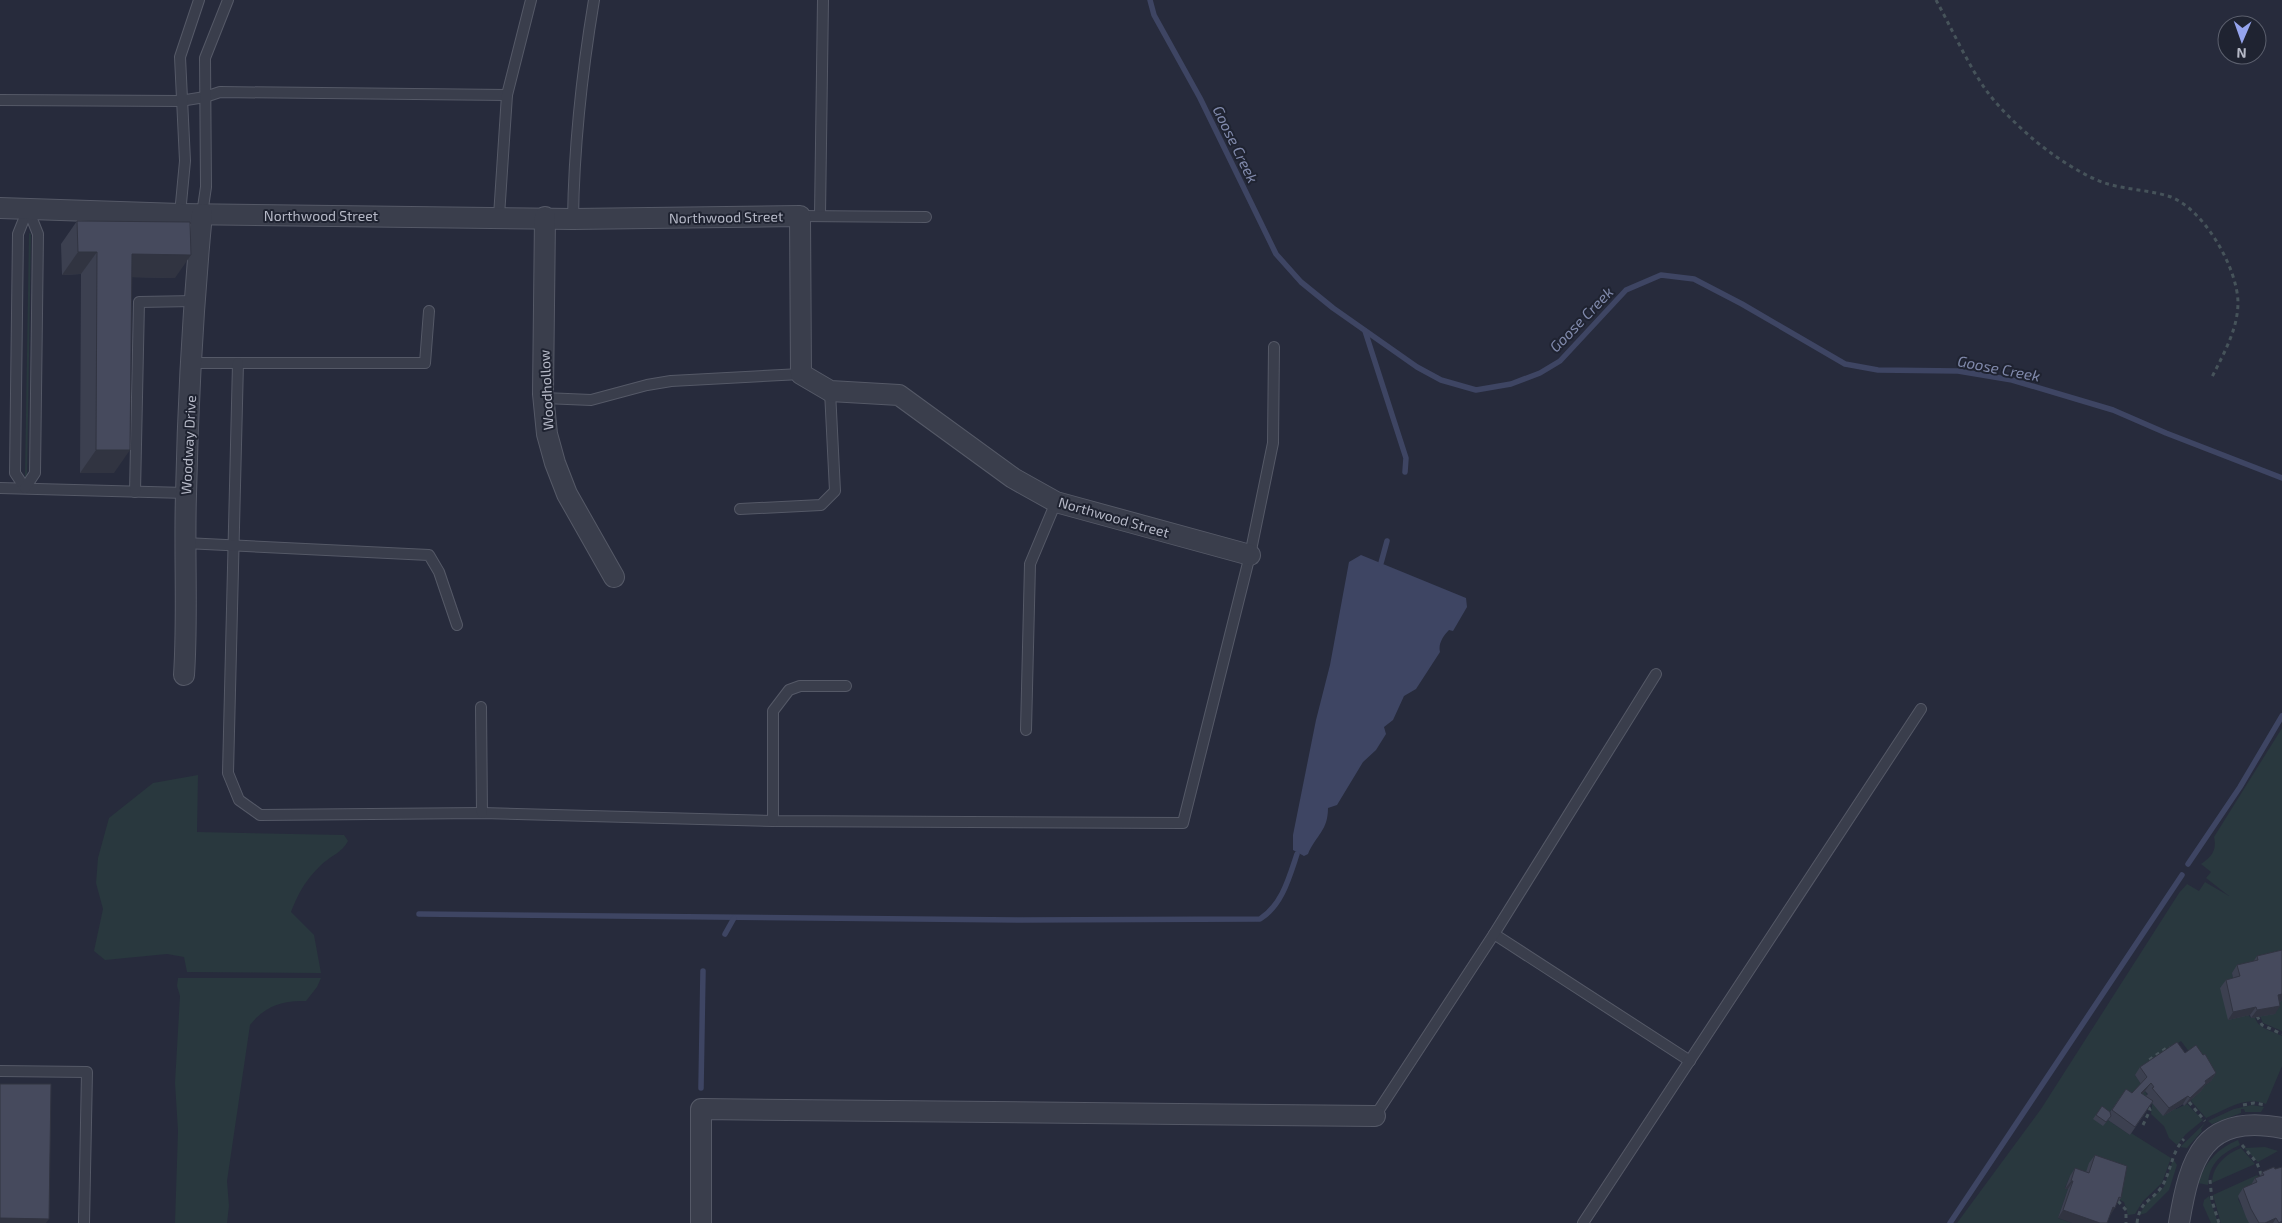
<svg xmlns="http://www.w3.org/2000/svg" width="2282" height="1223" font-family="'Exo 2',sans-serif">
	<rect width="100%" height="100%" fill="#272b3c"/>
	<g fill="#29383e">
		<path d="M 29,233 L 31,234 L 27,477 L 25,476 Z"/>
		<path d="M 2282,728 L 2282,957 L 2232,974 L 2235,984 L 2220,987 L 2251,1018 L 2255,1017 C 2257,1028 2272,1031 2282,1036 L 2282,1066 L 2266,1104 C 2245,1095 2224,1111 2206,1118 L 2191,1101 L 2199,1089 L 2211,1081 L 2181,1041 L 2135,1075 L 2142,1085 L 2126,1101 L 2121,1097 L 2107,1116 L 2108,1120 L 2130,1135 L 2131,1133 L 2171,1158 L 2162,1183 L 2143,1201 L 2135,1214 L 2128,1215 L 2124,1202 L 2070,1176 L 2065,1188 L 2068,1189 L 2058,1218 L 2072,1223 L 1957,1223 L 2041,1109 L 2179,893 L 2187,884 L 2199,891 L 2205,882 L 2229,896 L 2206,878 L 2211,872 L 2201,864 C 2212,857 2217,850 2214,837 Z"/>
		<path d="M 198,775 L 197,832 L 344,835 L 348,841 C 342,853 330,856 321,865 C 305,881 299,892 291,912 L 314,935 L 321,973 L 187,972 L 184,957 L 167,954 L 105,960 L 94,951 L 103,909 L 96,883 L 98,858 L 109,818 L 153,783 Z"/>
		<path d="M 178,978 L 321,978 L 317,987 L 306,1001 C 282,1000 265,1006 250,1025 L 227,1181 L 229,1206 L 227,1223 L 175,1223 L 178,1131 L 175,1083 L 180,996 L 177,986 Z"/>
		<path d="M 2282,1001 L 2282,1031 L 2263,1023 L 2260,1016 L 2274,1014 L 2272,1003 Z"/>
		<path d="M 2145,1091 L 2152,1104 L 2176,1109 L 2187,1104 L 2203,1120 L 2186,1134 L 2177,1145 L 2169,1138 L 2164,1126 L 2151,1114 L 2152,1105 L 2141,1094 Z"/>
		<path d="M 2252,1105 L 2264,1107 L 2261,1112 L 2245,1112 L 2244,1109 L 2241,1109 L 2241,1113 L 2212,1124 L 2208,1121 L 2234,1109 Z"/>
		<path d="M 2205,1123 L 2201,1129 L 2202,1131 L 2187,1148 L 2180,1147 Z"/>
		<path d="M 2238,1140 L 2240,1145 C 2222,1153 2209,1163 2208,1185 L 2198,1183 C 2205,1162 2218,1148 2238,1140 Z"/>
		<path d="M 2265,1147 L 2278,1151 L 2258,1162 L 2244,1148 Z"/>
		<path d="M 2241,1148 L 2255,1164 L 2212,1183 C 2212,1166 2226,1154 2241,1148 Z"/>
		<path d="M 2173,1159 L 2177,1165 L 2169,1190 L 2146,1213 L 2139,1215 L 2148,1201 L 2164,1187 Z"/>
		<path d="M 2257,1175 L 2260,1178 L 2238,1199 L 2250,1223 L 2221,1223 L 2213,1195 Z"/>
		<path d="M 2209,1196 L 2218,1223 L 2211,1223 L 2203,1205 L 2204,1200 Z"/>
	</g>
	<path fill="#3e4563" d="M 1361,555 L 1466,598 L 1467,607 L 1453,631 L 1449,630 C 1443,636 1438,644 1440,652 L 1416,689 L 1404,696 L 1393,720 L 1384,727 L 1386,734 L 1376,750 L 1363,762 L 1337,805 L 1328,808 C 1328,831 1316,835 1308,854 L 1304,856 L 1293,850 L 1293,835 L 1316,720 L 1330,665 L 1349,562 Z"/>
	<g fill="none" stroke-linecap="round" stroke-linejoin="round">
		<g stroke="#3e4563" stroke-width="5.5">
			<path d="M 1150,0 L 1154,15 L 1200,98 L 1276,254 L 1301,282 L 1333,308 L 1417,367 L 1441,380 L 1476,390 L 1511,384 L 1540,373 L 1560,361 L 1626,290 L 1661,275 L 1694,279 L 1742,304 L 1845,364 L 1878,370 L 1958,371 L 2012,380 L 2113,410 L 2166,433 L 2282,478"/>
			<path d="M 1365,331 L 1406,458 L 1405,472"/>
			<path d="M 1381,563 L 1387,541"/>
			<path d="M 2188,864 L 2240,787 L 2282,716"/>
			<path d="M 419,914 L 1019,920 L 1260,919 C 1282,905 1289,878 1297,854"/>
			<path d="M 725,934 L 734,918"/>
			<path d="M 701,1088 L 703,971"/>
			<path d="M 1950,1223 L 2182,875"/>
		</g>
		<defs>
			<g id="service">
				<path d="M 0,100 L 180,101 L 205,97 L 220,92 L 507,95"/>
				<path d="M 180,214 L 185,161 L 180,57 L 199,0"/>
				<path d="M 202,214 L 206,187 L 205,58 L 228,0"/>
				<path d="M 820,215 L 823,0"/>
				<path d="M 499,216 L 507,95 L 531,0"/>
				<path d="M 800,216 L 926,217"/>
				<path d="M 573,219 C 574,146 582,72 594,0"/>
				<path d="M 192,363 L 425,363 L 429,311"/>
				<path d="M 238,363 L 228,773 L 239,800 L 260,815 L 482,813 L 773,821 L 1183,823 L 1250,555 L 1273,443 L 1274,347"/>
				<path d="M 544,398 L 591,400 L 647,385 L 671,381 L 801,374"/>
				<path d="M 0,488 L 186,493"/>
				<path d="M 25,488 L 15,473 L 18,234 L 28,209"/>
				<path d="M 25,488 L 35,473 L 38,234 L 28,209"/>
				<path d="M 135,492 L 139,302 L 194,301"/>
				<path d="M 740,509 L 821,505 L 835,491 L 830,391"/>
				<path d="M 185,543 L 429,555 L 439,572 L 457,625"/>
				<path d="M 481,707 L 482,813"/>
				<path d="M 1026,730 L 1030,564 L 1056,502"/>
				<path d="M 773,821 L 773,711 L 789,690 L 800,686 L 846,686"/>
				<path d="M 1494,934 L 1690,1061"/>
				<path d="M 0,1071 L 87,1072 L 84,1223"/>
				<path d="M 1375,1116 L 1494,934 L 1656,674"/>
				<path d="M 1583,1223 L 1921,709"/>
			</g>
			<g id="minor">
				<path d="M 0,208 L 180,214 L 573,219 L 800,216 L 801,374 L 830,391 L 899,395 L 1013,478 L 1056,502 L 1250,555"/>
				<path d="M 545,217 L 543,394 L 547,434 L 555,463 L 567,494 L 614,577"/>
				<path d="M 184,675 C 188,615 184,555 186,494 C 188,401 193,307 202,214"/>
				<path d="M 701,1223 L 701,1109 L 1375,1116"/>
				<path d="M 2179,1223 C 2190,1158 2203,1113 2282,1128"/>
			</g>
		</defs>
		<use href="#service" stroke="#555967" stroke-width="12"/>
		<use href="#minor" stroke="#555967" stroke-width="22"/>
		<g stroke="#46535a" stroke-width="3" stroke-dasharray="4 4" stroke-linecap="butt">
			<path d="M 1936,0 C 1951,27 1968,65 1986,90 C 1998,107 2017,125 2033,139 C 2052,155 2084,177 2108,184 C 2128,190 2151,190 2171,197 C 2204,210 2237,267 2238,302 C 2238,329 2224,353 2212,377"/>
			<path d="M 2257,1016 L 2262,1025 L 2282,1034"/>
			<path d="M 2146,1067 L 2149,1060 L 2168,1047 L 2171,1048"/>
			<path d="M 2189,1102 L 2205,1121"/>
			<path d="M 2243,1105 L 2254,1103 L 2266,1105"/>
			<path d="M 2143,1125 L 2150,1110 L 2147,1103"/>
			<path d="M 2242,1145 L 2257,1163 L 2262,1177"/>
			<path d="M 2210,1180 L 2212,1201 L 2219,1223"/>
			<path d="M 2118,1201 L 2126,1210 L 2126,1223"/>
			<path d="M 2137,1223 C 2140,1201 2149,1203 2160,1189 C 2171,1175 2170,1154 2184,1139"/>
		</g>
		<use href="#service" stroke="#3a3e4c" stroke-width="10"/>
		<use href="#minor" stroke="#3a3e4c" stroke-width="20"/>
	</g>
	<g fill="#3c4050" fill-rule="evenodd">
		<path d="M 77,221 L 175,278 L 131,277 L 114,473 L 80,473 L 81,274 L 62,275 L 61,244 Z"/>
		<path d="M 2282,950 L 2282,1001 L 2279,1002 L 2275,1014 L 2251,1018 L 2250,1015 L 2228,1020 L 2220,988 L 2226,980 L 2233,978 L 2232,973 L 2237,965 L 2253,962 L 2257,956 Z"/>
		<path d="M 2185,1053 L 2216,1073 L 2211,1081 L 2205,1085 L 2201,1091 L 2184,1106 L 2183,1104 L 2163,1116 L 2152,1103 L 2130,1135 L 2108,1120 L 2103,1126 L 2093,1119 L 2102,1106 L 2110,1112 L 2126,1089 L 2132,1093 L 2141,1084 L 2135,1075 L 2140,1067 ZM 2145,1091 L 2148,1094 L 2146,1096 L 2148,1098 L 2142,1094 Z"/>
		<path d="M 2095,1155 L 2121,1198 L 2116,1205 L 2058,1218 L 2068,1189 L 2065,1189 L 2070,1176 L 2075,1168 L 2086,1172 L 2089,1163 Z"/>
		<path d="M 2262,1172 L 2282,1223 L 2249,1223 L 2246,1217 L 2238,1196 L 2243,1188 L 2251,1185 L 2255,1178 L 2259,1177 Z"/>
	</g>
	<g fill="#313441">
		<path d="M 78,252 L 97,252 L 81,274 L 62,275 Z"/>
		<path d="M 132,254 L 191,255 L 175,278 L 116,277 Z"/>
		<path d="M 96,450 L 130,450 L 114,473 L 80,473 Z"/>
		<path d="M 2282,994 L 2282,1001 L 2272,1003 L 2278,995 Z"/>
		<path d="M 2280,1006 L 2275,1014 L 2251,1018 L 2257,1010 Z"/>
		<path d="M 2256,1007 L 2250,1015 L 2228,1020 L 2233,1012 Z"/>
		<path d="M 2216,1073 L 2211,1081 L 2205,1085 L 2201,1091 L 2184,1106 L 2190,1098 L 2205,1081 Z"/>
		<path d="M 2151,1083 L 2145,1091 L 2135,1101 L 2141,1093 Z"/>
		<path d="M 2188,1096 L 2183,1104 L 2163,1116 L 2169,1108 Z"/>
		<path d="M 2071,1181 L 2073,1181 L 2068,1189 L 2065,1189 Z"/>
		<path d="M 2113,1207 L 2115,1208 L 2110,1216 Z"/>
		<path d="M 2063,1210 L 2100,1223 L 2072,1223 L 2058,1218 Z"/>
		<path d="M 0,1218 L 49,1219 L 46,1223 L 0,1223 Z"/>
		<path d="M 2276,1218 L 2273,1223 L 2265,1223 Z"/>
	</g>
	<g fill="#464a5d" stroke="#313441">
		<path d="M 77,221 L 190,222 L 191,255 L 132,254 L 130,450 L 96,450 L 97,252 L 78,252 Z"/>
		<path d="M 2282,950 L 2282,994 L 2278,995 L 2280,1006 L 2257,1010 L 2256,1007 L 2233,1012 L 2226,980 L 2240,976 L 2237,965 L 2258,960 L 2257,956 Z"/>
		<path d="M 2177,1042 L 2185,1053 L 2196,1045 L 2203,1055 L 2205,1054 L 2216,1073 L 2205,1081 L 2206,1083 L 2190,1098 L 2188,1096 L 2169,1108 L 2152,1088 L 2154,1087 L 2151,1083 L 2141,1093 L 2153,1101 L 2135,1127 L 2112,1110 L 2126,1089 L 2132,1093 L 2147,1077 L 2140,1067 Z"/>
		<path d="M 0,1084 L 51,1084 L 49,1219 L 0,1218 Z"/>
		<path d="M 2102,1106 L 2110,1112 L 2111,1116 L 2106,1122 L 2096,1115 Z"/>
		<path d="M 2095,1155 L 2127,1166 L 2121,1198 L 2119,1197 L 2115,1208 L 2113,1207 L 2107,1223 L 2100,1223 L 2063,1210 L 2073,1181 L 2071,1181 L 2075,1168 L 2089,1173 Z"/>
		<path d="M 2274,1167 L 2275,1169 L 2282,1167 L 2282,1221 L 2279,1223 L 2276,1218 L 2265,1223 L 2259,1223 L 2251,1209 L 2243,1188 L 2257,1182 L 2255,1178 L 2264,1175 L 2262,1172 Z"/>
	</g>
	<g text-anchor="middle" dominant-baseline="central" stroke-width="4" stroke-linejoin="round" paint-order="stroke">
		<g font-size="14" fill="#b6b9c7" stroke="#1f2331">
			<text x="321" y="215">Northwood Street</text>
			<text transform="translate(726 217) rotate(-1)">Northwood Street</text>
			<text transform="translate(546 390) rotate(-93)">Woodhollow</text>
			<text transform="translate(188 445) rotate(-87)">Woodway Drive</text>
			<text transform="translate(1114 517) rotate(16)">Northwood Street</text>
		</g>
		<g font-size="15" font-style="italic" fill="#818aac" stroke="#1f2331">
			<text transform="translate(1236 144) rotate(64)">Goose Creek</text>
			<text transform="translate(1581 319) rotate(-46)">Goose Creek</text>
			<text transform="translate(1999 368) rotate(11)">Goose Creek</text>
		</g>
	</g>
	<g transform="translate(2242 40) rotate(182)"><circle r="24" fill="#1f2331" stroke="#5b5f6d"/>
	<path d="M0-4L9 19L0 12L-9 19Z" fill="#95a4ee"/>
	<text y="-8" font-size="14" font-weight="bold" text-anchor="middle" fill="#b6b9c7">N</text>
	</g>
</svg>
